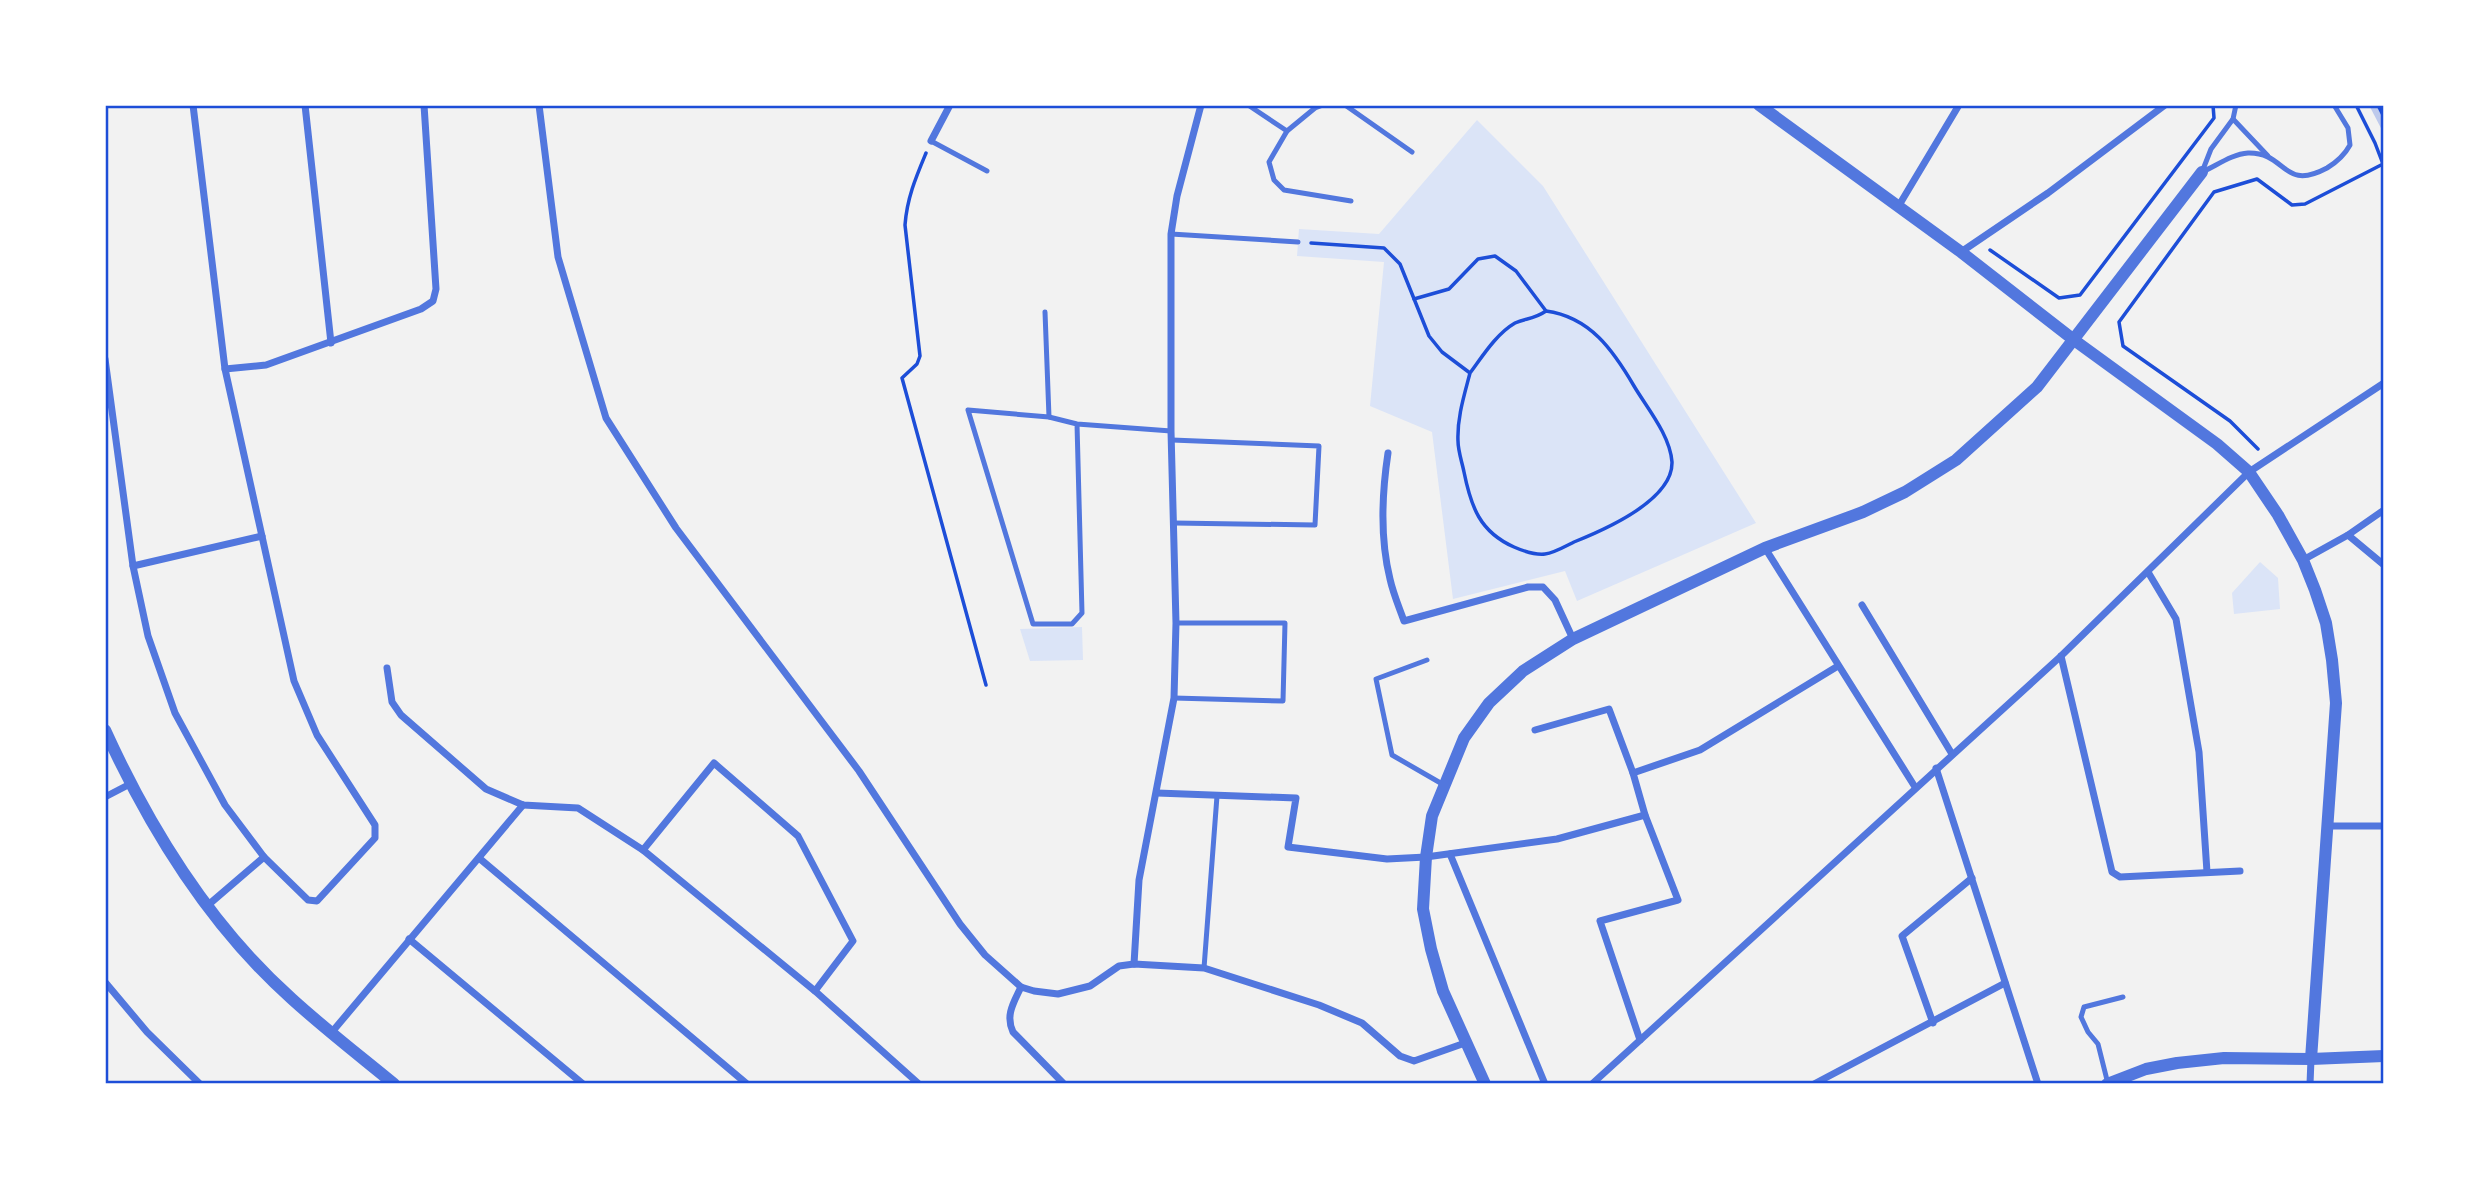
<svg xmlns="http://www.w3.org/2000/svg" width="2489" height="1189" font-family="'Public Sans',sans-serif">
	<rect width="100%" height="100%" fill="#f2f2f2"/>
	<g fill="#dbe4f7">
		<path d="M 1477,120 L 1543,186 L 1756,523 L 1577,601 L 1565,571 L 1453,599 L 1432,432 L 1370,406 L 1384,262 L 1297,256 L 1299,229 L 1379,234 Z"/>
		<path d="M 2260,562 L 2278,578 L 2280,609 L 2234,614 L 2232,593 Z"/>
		<path d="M 1082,627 L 1083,660 L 1030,661 L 1020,629 Z"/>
	</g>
	<path fill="#bdc9ec" d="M 2369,105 L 2384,105 L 2384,134 Z"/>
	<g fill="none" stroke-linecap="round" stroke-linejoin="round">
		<g stroke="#1d4ed8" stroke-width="3.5">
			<path d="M 2378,105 L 2384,117"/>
			<path d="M 926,153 C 916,177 907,198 905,225 L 920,356 L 917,364 L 902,378 L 986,685"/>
			<path d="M 1311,243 L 1384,248 L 1400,264 L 1429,336 L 1442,352 L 1470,373 C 1464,396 1457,418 1458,441 C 1458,451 1462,462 1464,472 C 1471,507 1480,532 1514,547 C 1523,551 1535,555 1545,554 C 1554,553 1566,546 1574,542 C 1604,530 1673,500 1672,462 C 1670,435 1647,408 1634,386 C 1613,350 1590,317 1546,311 C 1533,320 1525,318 1515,323 C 1496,334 1482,357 1470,373"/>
			<path d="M 1990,250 L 2059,298 L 2080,295 L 2214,118 L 2213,105"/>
			<path d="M 1414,299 L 1449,289 L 1478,259 L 1495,256 L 1516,271 L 1546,311"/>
			<path d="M 2258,449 L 2230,421 L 2123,346 L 2119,322 L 2214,192 L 2257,179 L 2292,205 L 2305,204 L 2383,164 L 2375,143 L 2356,105"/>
		</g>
		<g stroke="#5277de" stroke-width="5">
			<path d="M 1248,105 L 1287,131 L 1315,108 L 1323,105"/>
			<path d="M 1345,105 L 1412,152"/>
			<path d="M 2233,119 L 2268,156"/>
			<path d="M 1287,131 L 1269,162 L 1274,180 L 1284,190 L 1351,201"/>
			<path d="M 931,141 L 987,171"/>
			<path d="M 2202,172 C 2216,166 2232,154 2248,153 C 2287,152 2282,192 2327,168 C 2337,162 2344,156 2350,145 L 2348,128 L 2334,105"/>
			<path d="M 2202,172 L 2211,149 L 2233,119 L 2236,105"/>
			<path d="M 1171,234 L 1298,242"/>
			<path d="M 1045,312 L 1049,417"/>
			<path d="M 1077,424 L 1082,613 L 1072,624 L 1033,624 L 968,410 L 1049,417 L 1077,424 L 1171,431"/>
			<path d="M 1172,440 L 1319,446 L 1315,525 L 1174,523"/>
			<path d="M 1427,660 L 1376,679 L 1392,755 L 1444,785"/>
			<path d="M 1174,698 L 1283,701 L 1285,623 L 1176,623"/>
			<path d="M 1204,968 L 1217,796"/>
			<path d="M 2108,1084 L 2098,1044 L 2088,1032 L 2081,1017 L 2084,1007 L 2123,997"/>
		</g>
		<g stroke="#5277de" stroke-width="7">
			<path d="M 305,105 L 331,343"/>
			<path d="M 539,105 L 558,257 L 606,418 L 676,528 L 859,771 L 960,924 L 985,955 L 1021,987 L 1034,991 L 1058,994 L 1090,986 L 1119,966 L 1134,964 L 1204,968 L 1319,1005 L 1362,1023 L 1400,1056 L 1414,1061 L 1465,1043"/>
			<path d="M 931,141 L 950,105"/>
			<path d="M 1898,207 L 1959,105"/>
			<path d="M 1961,252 L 2048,193 L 2165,105"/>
			<path d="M 105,359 L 133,566 L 148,636 L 175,713 L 225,805 L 264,857 L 308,900 L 317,901 L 375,838 L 375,825 L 317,735 L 294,681 L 225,369 L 193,105"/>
			<path d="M 225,369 L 266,365 L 421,309 L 433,301 L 436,289 L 424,105"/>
			<path d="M 1388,453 C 1382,493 1380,539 1390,579 C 1393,593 1399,607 1404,621 L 1528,587 L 1543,587 L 1555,600 L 1573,639"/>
			<path d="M 2348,535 L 2384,510"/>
			<path d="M 1765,548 L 1915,787"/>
			<path d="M 2303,560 L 2348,535 L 2384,565"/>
			<path d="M 133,566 L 262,536"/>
			<path d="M 2148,572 L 2176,619 L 2199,752 L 2207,872"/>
			<path d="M 1862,605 L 1952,754"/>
			<path d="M 2061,656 L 2112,872 L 2120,877 L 2240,871"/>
			<path d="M 387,668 L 392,702 L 401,715 L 486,789 L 523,805 L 578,808 L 643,850 L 815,991 L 919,1084"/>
			<path d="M 1535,730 L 1609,709 L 1633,773 L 1645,815 L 1678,900 L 1600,921 L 1640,1040"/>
			<path d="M 1936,768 L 2038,1084"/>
			<path d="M 1633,773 L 1700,750 L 1838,666"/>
			<path d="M 1157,793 L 1296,798 L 1288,847 L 1387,859 L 1426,857 L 1557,839 L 1645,815"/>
			<path d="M 105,797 L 130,784"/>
			<path d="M 2329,826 L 2384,826"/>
			<path d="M 643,850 L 714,763 L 798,836 L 853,941 L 815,991"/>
			<path d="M 1450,854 L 1545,1084"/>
			<path d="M 479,858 L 747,1084"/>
			<path d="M 207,906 L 264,857"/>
			<path d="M 409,939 L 583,1084"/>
			<path d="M 1134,964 L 1139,880 L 1174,698 L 1176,623 L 1171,431 L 1171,234 L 1177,196 L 1201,105"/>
			<path d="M 105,982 L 147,1032 L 200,1084"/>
			<path d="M 1021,987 C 1014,1002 1005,1015 1013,1032 L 1064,1084"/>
			<path d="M 1933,1023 L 1902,936 L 1972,878"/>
			<path d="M 332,1032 L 523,805"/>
			<path d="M 1592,1084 L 2061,656 L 2249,472 L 2384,383"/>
			<path d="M 1814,1084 L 2005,983"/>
			<path d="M 2310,1084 L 2311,1059"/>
		</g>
		<g stroke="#5277de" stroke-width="12">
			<path d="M 1759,105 L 1961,252 L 2074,340 L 2217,444 L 2249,472 L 2278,515 L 2303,560 L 2315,590 L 2326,623 L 2332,660 L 2336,703 L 2311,1059"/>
			<path d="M 105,730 C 150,829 210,926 292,999 C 325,1029 360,1056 394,1084"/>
			<path d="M 1485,1084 L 1443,991 L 1431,949 L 1423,909 L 1426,857 L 1432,816 L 1464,738 L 1489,703 L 1523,671 L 1573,639 L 1765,548 L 1863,512 L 1905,492 L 1956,460 L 2037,387 L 2202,172"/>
			<path d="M 2107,1084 L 2146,1069 L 2177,1063 L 2224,1058 L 2311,1059 L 2384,1056"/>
		</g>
	</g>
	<rect width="2489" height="1189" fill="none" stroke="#ffffff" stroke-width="214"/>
	<rect x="107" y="107" width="2275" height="975" fill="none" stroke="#1d4ed8" stroke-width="2.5"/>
</svg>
